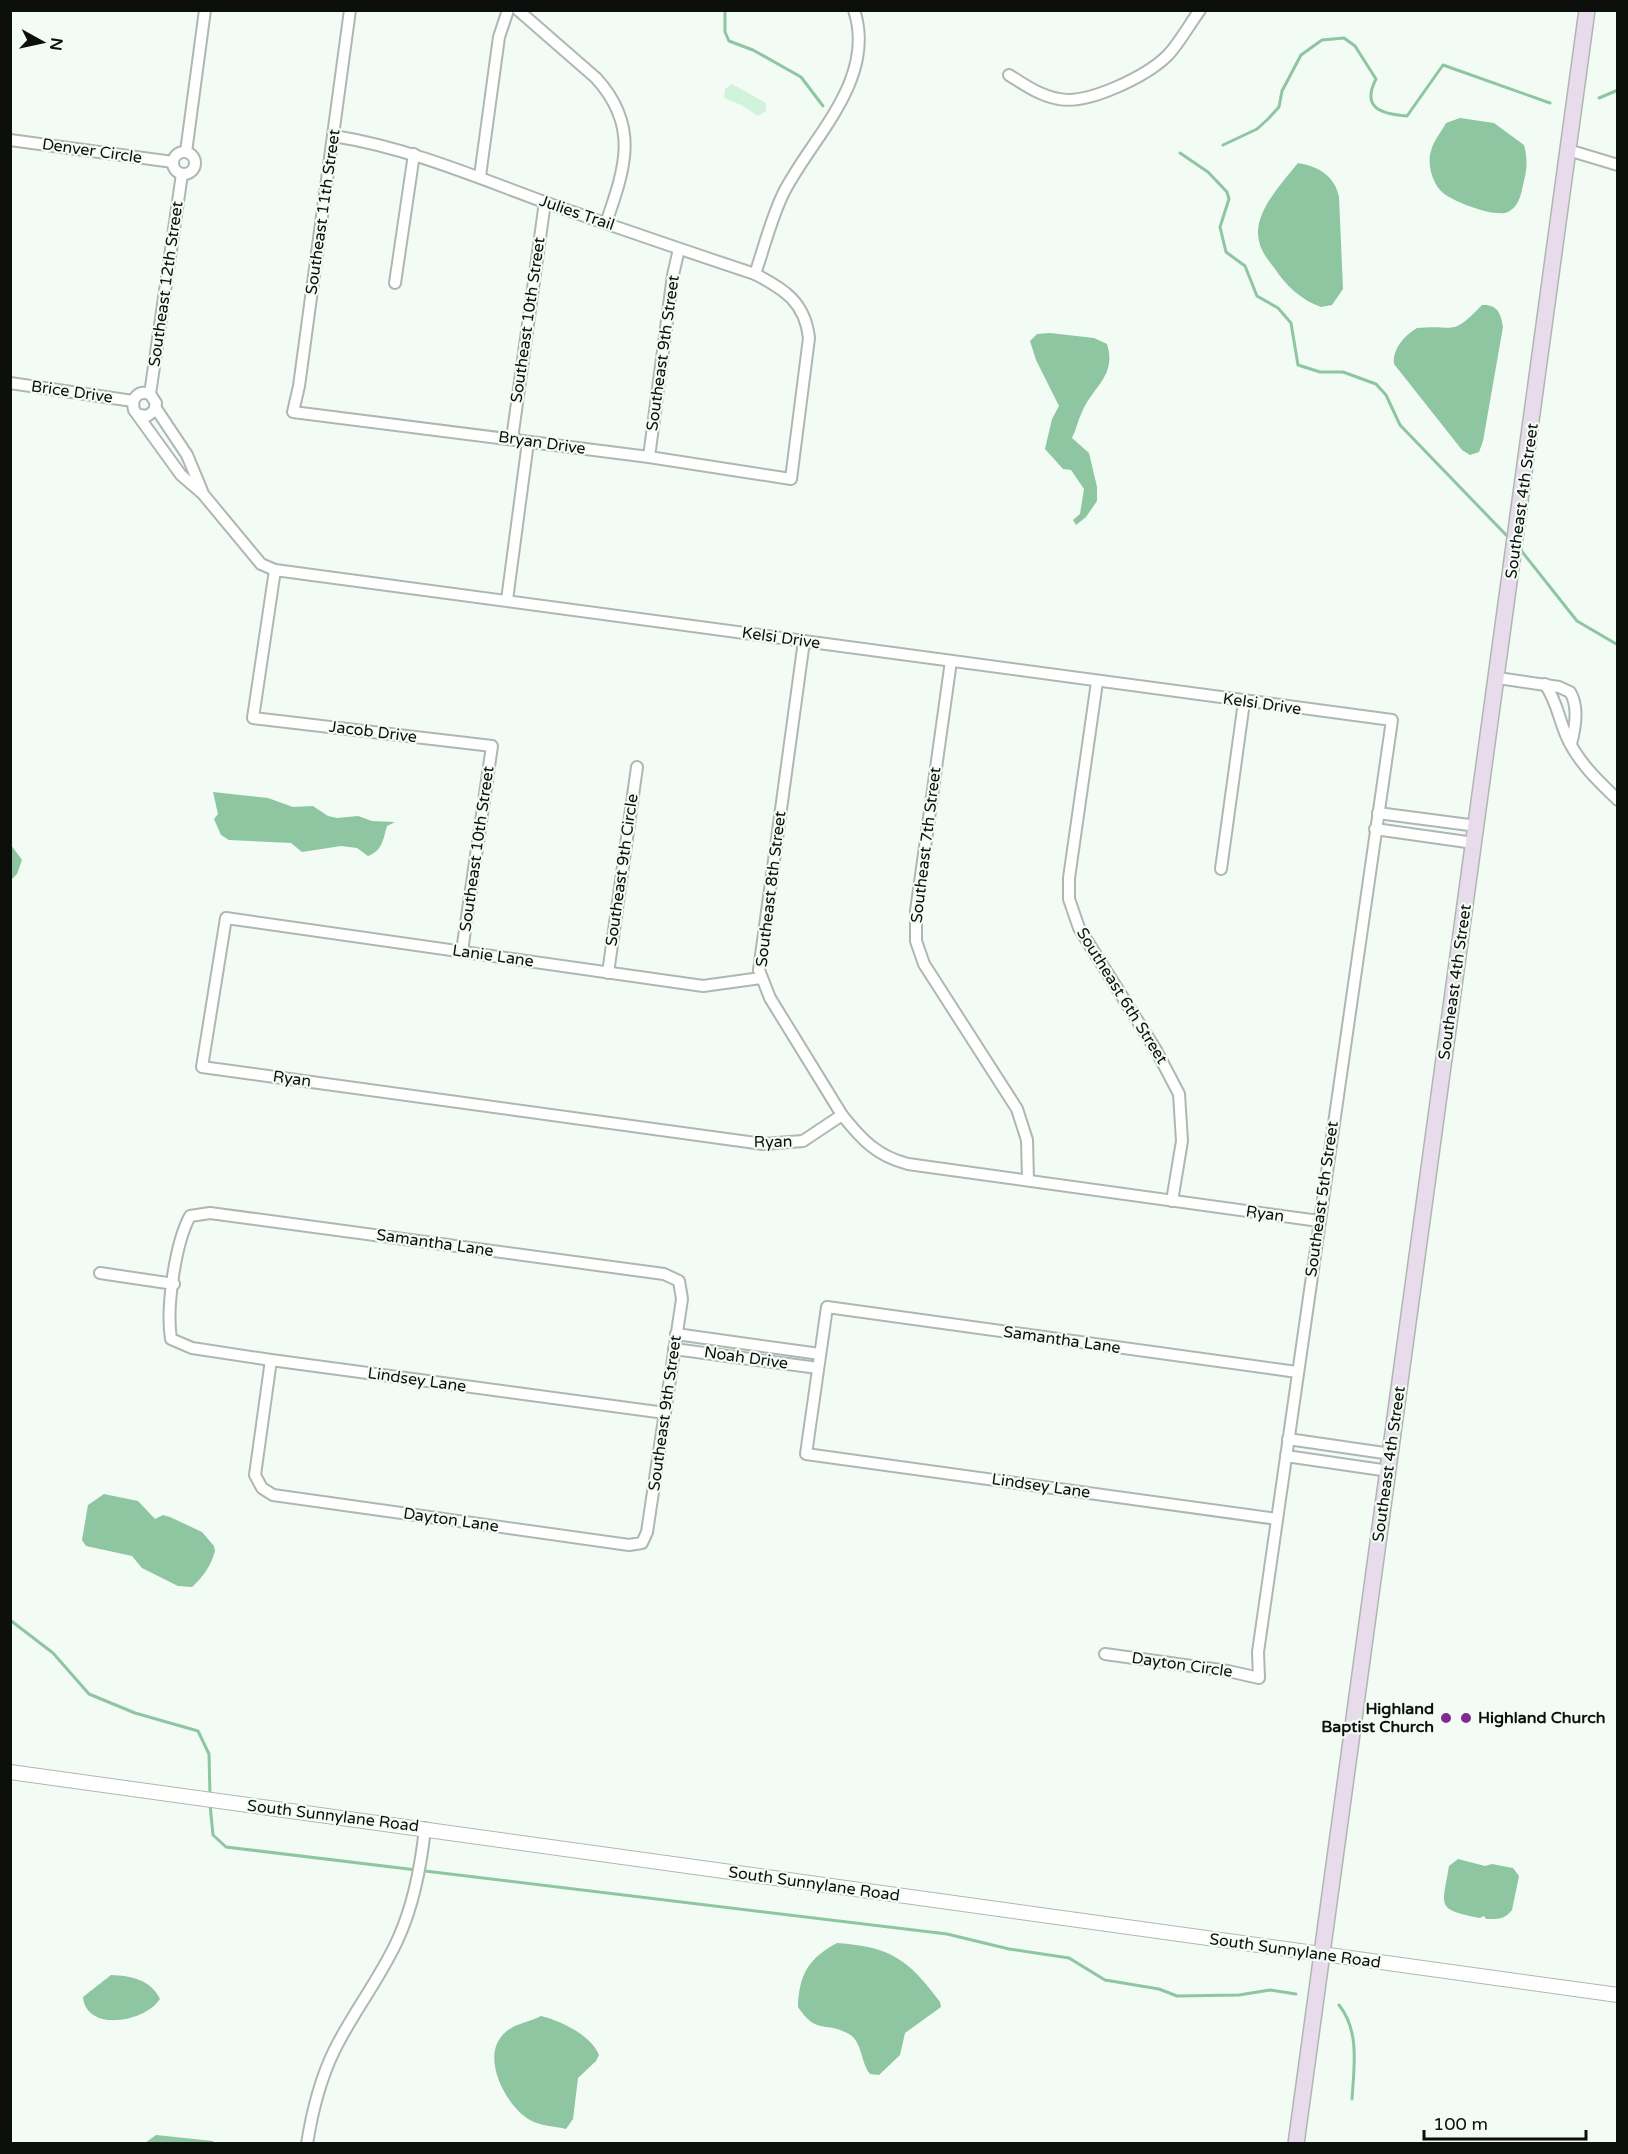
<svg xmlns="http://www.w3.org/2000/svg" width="1628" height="2154" font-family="'Varela Round',sans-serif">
	<rect width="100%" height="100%" fill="#f3fbf5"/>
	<path fill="#d1f3dc" d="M 732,84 L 766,103 L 766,111 L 758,116 L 741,105 L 724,98 L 725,89 Z"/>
	<g fill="#8dc6a1">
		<path d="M 1460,118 L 1494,123 L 1524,145 C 1528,160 1527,170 1523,185 C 1521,196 1518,207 1508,212 C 1495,218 1449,201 1440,190 C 1432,181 1427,163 1431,151 C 1433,142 1441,132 1446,123 Z"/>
		<path d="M 1298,163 C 1318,166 1335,176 1339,197 L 1343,289 L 1332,305 L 1321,307 C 1303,301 1286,286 1275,269 C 1269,261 1261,252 1259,241 C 1252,214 1282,183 1298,163 Z"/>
		<path d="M 1482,305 C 1497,304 1501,313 1503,327 L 1483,441 L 1479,452 L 1470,455 L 1462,450 L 1394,364 C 1392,349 1405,335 1417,328 C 1457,324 1450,338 1482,305 Z"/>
		<path d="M 1050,333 L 1094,338 L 1107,344 C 1117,376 1093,386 1082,412 C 1078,420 1076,430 1072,438 L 1089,453 L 1097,487 L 1097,501 L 1086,517 L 1076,525 L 1073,520 L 1080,514 L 1084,489 L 1071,470 L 1063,469 L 1045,449 L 1052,419 L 1059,406 L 1036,360 L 1030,341 L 1037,334 Z"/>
		<path d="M 213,792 L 268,798 L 293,807 L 313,806 L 328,816 L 337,818 L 358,816 L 372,821 L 395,822 L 387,826 C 383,840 382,851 368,856 L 357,848 L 341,846 L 302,852 L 291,843 L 229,840 L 221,835 L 214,819 L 218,814 Z"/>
		<path d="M 11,845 L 22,860 L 17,874 L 11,880 Z"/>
		<path d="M 104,1494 L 138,1501 L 155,1519 L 163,1515 L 170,1517 L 202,1532 L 214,1546 L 215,1551 C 211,1566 203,1577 192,1587 L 178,1586 L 142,1568 L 132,1556 L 86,1546 L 82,1540 L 88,1505 Z"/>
		<path d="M 1458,1859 L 1485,1866 L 1492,1864 L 1513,1868 L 1519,1876 L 1512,1910 C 1504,1920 1498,1919 1486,1919 L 1484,1916 L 1480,1918 C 1436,1909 1442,1908 1449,1866 Z"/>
		<path d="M 837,1943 C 891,1947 908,1959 940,2002 L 941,2007 L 905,2033 L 900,2055 L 879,2075 L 870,2074 C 860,2062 863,2040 847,2033 C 823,2021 817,2035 798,2007 C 799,1974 809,1958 837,1943 Z"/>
		<path d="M 111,1975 C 131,1976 150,1979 160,1999 C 144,2023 86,2032 83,1997 Z"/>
		<path d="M 541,2016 C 561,2021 591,2035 599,2055 L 596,2061 L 578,2078 L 573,2119 L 566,2129 C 555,2126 540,2126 530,2120 C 507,2107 482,2061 501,2037 C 512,2023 528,2023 541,2016 Z"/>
		<path d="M 156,2135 L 213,2141 L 214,2143 L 145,2143 Z"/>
	</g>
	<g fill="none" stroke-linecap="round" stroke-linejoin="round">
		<g stroke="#8dc6a1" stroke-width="3">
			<path d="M 725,10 L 725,32 L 729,41 L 753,50 L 801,77 L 823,106"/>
			<path d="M 1599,98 L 1618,90"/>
			<path d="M 1223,145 L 1257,129 L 1268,119 L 1279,107 L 1282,91 L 1301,55 L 1322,40 L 1344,38 L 1355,46 L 1376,79 C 1361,108 1381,114 1407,116 L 1443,65 L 1550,103"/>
			<path d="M 1180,153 L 1208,172 L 1227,192 L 1229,199 L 1220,227 L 1226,252 L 1245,266 L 1257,296 L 1278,308 L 1291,323 L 1298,365 L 1320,372 L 1343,372 L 1376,384 L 1386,395 L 1400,425 L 1509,538"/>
			<path d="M 1520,549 L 1577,621 L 1618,645"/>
			<path d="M 1618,822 L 1618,837"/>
			<path d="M 10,1620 L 53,1653 L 89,1694 L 135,1713 L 198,1731 L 209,1754 L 210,1795"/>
			<path d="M 210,1804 L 213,1835 L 226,1847 L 947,1934 L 1009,1949 L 1069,1958 L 1105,1980 L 1159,1989 L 1177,1996 L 1239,1995 L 1270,1990 L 1296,1994"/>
			<path d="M 1339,2005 C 1360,2031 1354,2067 1352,2099"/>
		</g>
		<defs>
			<g id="minor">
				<path d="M 518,10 L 596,78 C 640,126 625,168 606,223"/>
				<path d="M 1009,75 C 1025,85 1040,96 1059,99 C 1088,105 1147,76 1168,55 C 1180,42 1189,25 1200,10"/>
				<path d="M 334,136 C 409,148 476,177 547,203 C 616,227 685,251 755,274 C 784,289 805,302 809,338 L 791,479 L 649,457 L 293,412 L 299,386 L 350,10"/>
				<path d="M 10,140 L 173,162"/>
				<path d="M 1568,150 L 1618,165"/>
				<circle cx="184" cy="163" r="11"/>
				<path d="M 186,152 L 205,10"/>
				<path d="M 480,176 L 499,37 L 508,10"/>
				<path d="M 755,274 C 764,248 771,218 784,192 C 813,136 877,79 854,10"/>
				<path d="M 395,283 L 414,154"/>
				<path d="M 10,383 L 133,401"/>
				<path d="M 150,394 L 182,174"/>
				<path d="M 155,407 L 187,455 L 202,491"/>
				<path d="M 140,415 L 147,416 L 154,411 L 156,403 L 150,394 C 138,390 131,398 134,410 L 181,475 L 203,494 L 261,564 L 275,570 L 1392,720 L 1258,1652 L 1259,1678 L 1228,1671 L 1105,1654"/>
				<path d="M 512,439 L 545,202"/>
				<path d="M 649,457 L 673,275 L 679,249"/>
				<path d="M 275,570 L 253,718 L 492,746 L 462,951"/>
				<path d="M 507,600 L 528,442"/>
				<path d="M 804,641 L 759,970 L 770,998 L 842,1115"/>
				<path d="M 951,661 L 916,911 L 916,941 L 924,964 L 1017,1109 L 1027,1140 L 1028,1180"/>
				<path d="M 1498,678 L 1559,687 L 1570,692 C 1579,706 1575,729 1571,744"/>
				<path d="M 1097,682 L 1069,878 L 1069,899 L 1079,928 L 1156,1050 L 1179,1094 L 1182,1141 L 1172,1201"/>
				<path d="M 1545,684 C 1557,702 1558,716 1566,735 C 1577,761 1598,781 1618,800"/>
				<path d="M 1378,813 L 1477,826"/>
				<path d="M 1375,829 L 1474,843"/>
				<path d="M 1221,869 L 1244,702"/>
				<path d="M 608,973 L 637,767"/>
				<path d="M 761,978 L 703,986 L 226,918 L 202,1067 L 763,1144 L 803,1141 L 842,1115 C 862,1140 877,1156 908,1164 L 1319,1221"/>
				<path d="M 100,1273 L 174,1284"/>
				<path d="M 676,1334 L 820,1354"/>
				<path d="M 674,1349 L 818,1368"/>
				<path d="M 271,1360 L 255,1475 L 262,1488 L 273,1495 L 629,1545 L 642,1543 L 647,1532 L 682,1299 L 679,1281 L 664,1274 L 210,1213 L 190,1216 C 175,1244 166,1308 171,1339 L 192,1348 L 271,1360 L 665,1413"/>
				<path d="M 1288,1439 L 1391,1454"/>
				<path d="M 1286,1456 L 1389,1471"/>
				<path d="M 1277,1519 L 806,1454 L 827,1307 L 1297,1372"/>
				<path d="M 307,2144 C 312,2112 320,2080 334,2051 C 353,2012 380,1979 398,1939 C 414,1904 421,1866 425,1828"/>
			</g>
			<path id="tertiary" d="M 10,1772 L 1618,1995"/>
			<path id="secondary" d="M 1296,2144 L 1587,10"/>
		</defs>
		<use href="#minor" stroke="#afb7b2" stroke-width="14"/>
		<use href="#tertiary" stroke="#afb7b2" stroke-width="16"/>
		<use href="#secondary" stroke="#afb7b2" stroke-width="18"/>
		<use href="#minor" stroke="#fff" stroke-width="10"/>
		<use href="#tertiary" stroke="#fff" stroke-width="14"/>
		<use href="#secondary" stroke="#e8dbeb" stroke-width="15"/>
	</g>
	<g fill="#822996" stroke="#f3fbf5" stroke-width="2">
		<circle cx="1446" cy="1718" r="6"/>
		<circle cx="1466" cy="1718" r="6"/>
	</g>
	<g text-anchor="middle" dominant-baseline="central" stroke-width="4.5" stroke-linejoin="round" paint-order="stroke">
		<g font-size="16" fill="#0d0f0d" stroke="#f3fbf5">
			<text transform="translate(92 151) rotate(8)">Denver Circle</text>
			<text transform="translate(323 212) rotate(-82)">Southeast 11th Street</text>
			<text transform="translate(577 213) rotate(19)">Julies Trail</text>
			<text transform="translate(166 284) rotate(-82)">Southeast 12th Street</text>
			<text transform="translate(528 320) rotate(-82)">Southeast 10th Street</text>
			<text transform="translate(663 353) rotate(-82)">Southeast 9th Street</text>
			<text transform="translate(72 392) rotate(8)">Brice Drive</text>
			<text transform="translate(542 443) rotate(8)">Bryan Drive</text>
			<text transform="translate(1522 501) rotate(-82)">Southeast 4th Street</text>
			<text transform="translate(781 638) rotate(8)">Kelsi Drive</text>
			<text transform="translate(1262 704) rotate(8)">Kelsi Drive</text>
			<text transform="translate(373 732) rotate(7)">Jacob Drive</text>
			<text transform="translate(926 845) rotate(-83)">Southeast 7th Street</text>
			<text transform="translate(477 849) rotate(-82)">Southeast 10th Street</text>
			<text transform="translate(622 870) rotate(-82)">Southeast 9th Circle</text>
			<text transform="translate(771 889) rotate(-83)">Southeast 8th Street</text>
			<text transform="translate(493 956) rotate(8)">Lanie Lane</text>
			<text transform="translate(1455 982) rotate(-82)">Southeast 4th Street</text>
			<text transform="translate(1122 996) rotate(58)">Southeast 6th Street</text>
			<text transform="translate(292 1079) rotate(8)">Ryan</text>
			<text transform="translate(773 1142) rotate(-1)">Ryan</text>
			<text transform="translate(1322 1199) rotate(-82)">Southeast 5th Street</text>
			<text transform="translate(1265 1214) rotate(8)">Ryan</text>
			<text transform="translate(435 1243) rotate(8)">Samantha Lane</text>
			<text transform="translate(1062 1340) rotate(8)">Samantha Lane</text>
			<text transform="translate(746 1358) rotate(8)">Noah Drive</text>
			<text transform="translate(417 1380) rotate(8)">Lindsey Lane</text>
			<text transform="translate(665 1413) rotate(-82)">Southeast 9th Street</text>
			<text transform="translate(1389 1464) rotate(-82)">Southeast 4th Street</text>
			<text transform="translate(1041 1486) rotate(8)">Lindsey Lane</text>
			<text transform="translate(451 1520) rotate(8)">Dayton Lane</text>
			<text transform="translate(1182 1665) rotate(8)">Dayton Circle</text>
			<text transform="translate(333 1816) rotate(7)">South Sunnylane Road</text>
			<text transform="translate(814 1884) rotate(8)">South Sunnylane Road</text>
			<text transform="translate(1295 1951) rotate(8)">South Sunnylane Road</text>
		</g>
		<g font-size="16" font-weight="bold" fill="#0d0f0d" stroke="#f3fbf5" text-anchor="end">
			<text x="1434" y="1709">Highland<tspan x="1434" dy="18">Baptist Church</tspan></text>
			<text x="1478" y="1718" text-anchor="start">Highland Church</text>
		</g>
	</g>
	<rect width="1628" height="2154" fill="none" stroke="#0d0f0d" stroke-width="24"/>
	<g transform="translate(42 42) rotate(98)" stroke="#f3fbf5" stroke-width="4.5" paint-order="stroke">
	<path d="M0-4.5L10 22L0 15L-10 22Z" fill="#0d0f0d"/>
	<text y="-9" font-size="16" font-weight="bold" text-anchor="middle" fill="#0d0f0d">N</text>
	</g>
	<path d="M1424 2130v9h162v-9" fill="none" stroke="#0d0f0d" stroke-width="3"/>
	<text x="1433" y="2130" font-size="18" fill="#0d0f0d" stroke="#f3fbf5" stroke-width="4.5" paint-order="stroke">100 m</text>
</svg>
